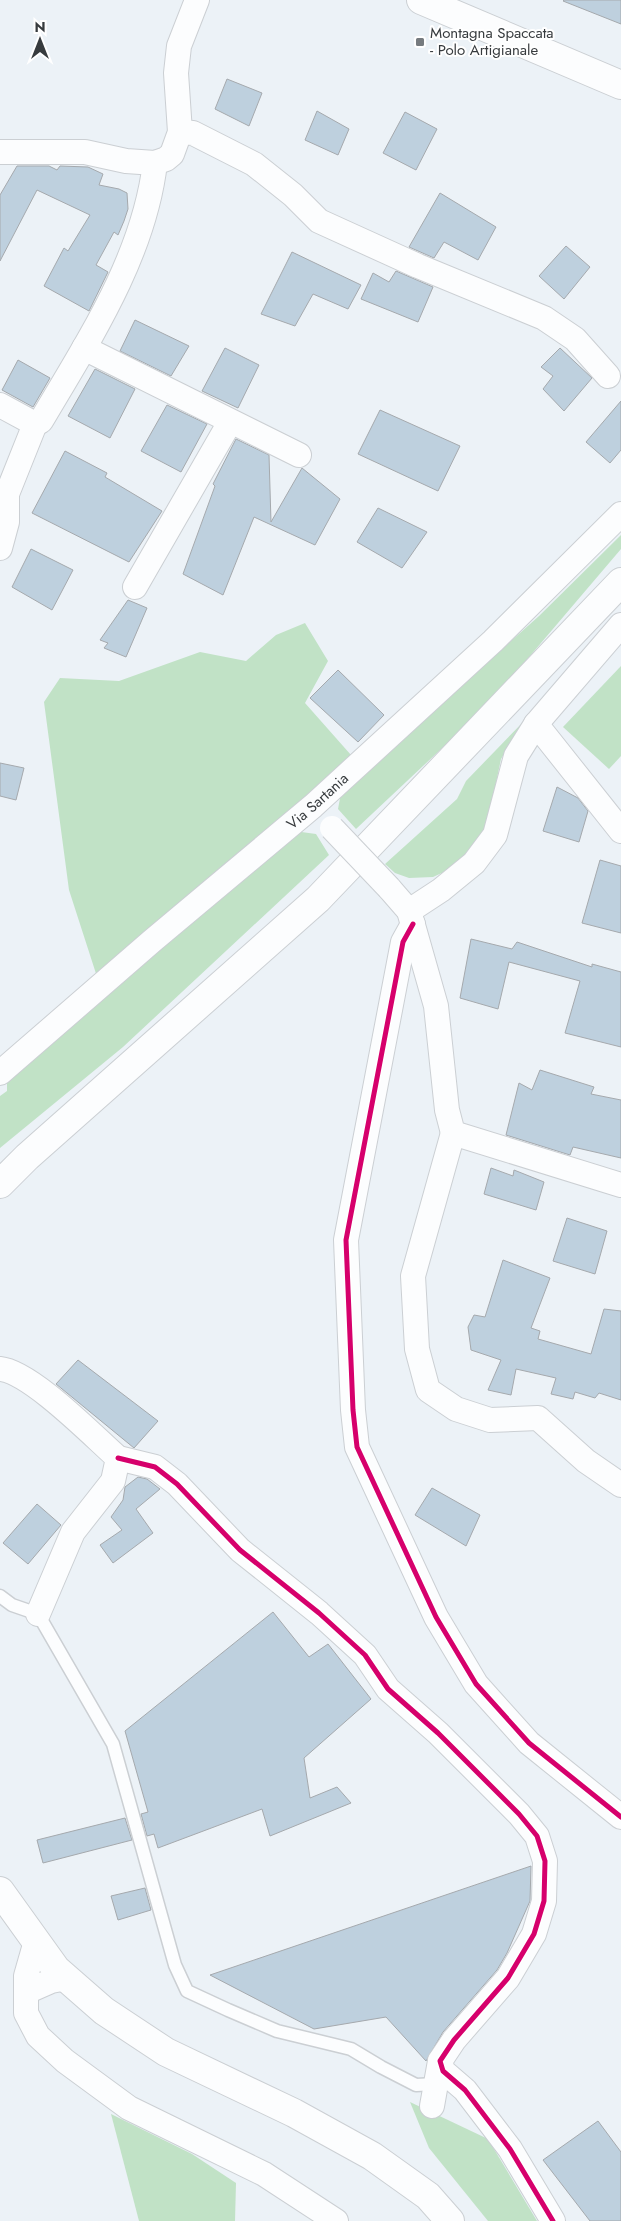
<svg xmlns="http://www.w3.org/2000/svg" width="621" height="2221" font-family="Jost,sans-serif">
	<rect width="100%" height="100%" fill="#ecf2f7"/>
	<g fill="#c1e2c6">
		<path d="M 621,535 L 621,549 L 490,703 L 356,829 L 338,809 L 341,793 L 539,616 Z"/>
		<path d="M 305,623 L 328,661 L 305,703 L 351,755 L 100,986 L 69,890 L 44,702 L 60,678 L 119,681 L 200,652 L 246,661 L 276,635 Z"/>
		<path d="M 621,666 L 621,756 L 609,769 L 563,727 Z"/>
		<path d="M 525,720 L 501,759 L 487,826 L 455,867 L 433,877 L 409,878 L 395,873 L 385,864 L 457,799 L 466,781 Z"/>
		<path d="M 294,831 L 316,834 L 329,855 L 123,1047 L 0,1148 L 0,1096 L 7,1091 L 7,1083 Z"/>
		<path d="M 410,2102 L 488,2139 L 537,2221 L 488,2221 L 429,2148 Z"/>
		<path d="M 111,2114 L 192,2154 L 236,2183 L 235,2221 L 139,2221 Z"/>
	</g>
	<g fill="#bed0de" stroke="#a5a9ad">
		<path d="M 564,0 L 621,0 L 621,24 L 563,1 Z"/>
		<path d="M 227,79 L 262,93 L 249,126 L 215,109 Z"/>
		<path d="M 317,111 L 349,129 L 338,155 L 305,140 Z"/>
		<path d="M 405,112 L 437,129 L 416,170 L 383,153 Z"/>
		<path d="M 17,166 L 49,166 L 57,170 L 60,166 L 88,167 L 103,174 L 99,185 L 119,189 L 127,193 L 128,209 L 124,221 L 118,235 L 114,232 L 96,265 L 108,272 L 89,311 L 44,286 L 64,248 L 68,251 L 90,215 L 37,190 L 0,261 L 0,195 Z"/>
		<path d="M 440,193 L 496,227 L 478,260 L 444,242 L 434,258 L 409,247 Z"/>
		<path d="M 566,246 L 590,267 L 564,299 L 539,276 Z"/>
		<path d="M 292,252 L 361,285 L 348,309 L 313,294 L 295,326 L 261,314 Z"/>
		<path d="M 396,271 L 433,287 L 418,322 L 361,299 L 373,273 L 389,282 Z"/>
		<path d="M 135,320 L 189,346 L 171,376 L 120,351 Z"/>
		<path d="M 225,348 L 259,365 L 238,408 L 202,391 Z"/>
		<path d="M 560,348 L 592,378 L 564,411 L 543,389 L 553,376 L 541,367 Z"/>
		<path d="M 18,360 L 50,378 L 33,407 L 2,390 Z"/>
		<path d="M 95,369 L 135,389 L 110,438 L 68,416 Z"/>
		<path d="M 621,401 L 621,450 L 610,463 L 586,442 Z"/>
		<path d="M 167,405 L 207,424 L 181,472 L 141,451 Z"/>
		<path d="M 380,410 L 460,446 L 438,491 L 358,454 Z"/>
		<path d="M 236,439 L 269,455 L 271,522 L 302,468 L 340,499 L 315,545 L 254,517 L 223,595 L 183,574 L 215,486 L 213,484 Z"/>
		<path d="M 65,451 L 107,473 L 105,477 L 162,511 L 129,562 L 32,513 Z"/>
		<path d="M 378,508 L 427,532 L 402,568 L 357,542 Z"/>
		<path d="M 31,549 L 73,570 L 52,610 L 12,587 Z"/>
		<path d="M 128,600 L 147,608 L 126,657 L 104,648 L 108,643 L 100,640 Z"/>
		<path d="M 338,670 L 384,715 L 358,742 L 310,698 Z"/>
		<path d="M 0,763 L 24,768 L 16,800 L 0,796 Z"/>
		<path d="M 557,787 L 578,798 L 588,811 L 579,842 L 543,831 Z"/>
		<path d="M 600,860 L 621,866 L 621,933 L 582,923 Z"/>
		<path d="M 471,939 L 512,949 L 517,942 L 592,967 L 592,964 L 621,972 L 621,1047 L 565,1033 L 580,981 L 509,962 L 498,1009 L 460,998 Z"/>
		<path d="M 540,1070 L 594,1087 L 591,1094 L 621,1100 L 621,1158 L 573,1147 L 570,1155 L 506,1135 L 519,1083 L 532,1090 Z"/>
		<path d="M 491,1168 L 513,1176 L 514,1170 L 544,1182 L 536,1210 L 484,1194 Z"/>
		<path d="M 567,1218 L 607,1231 L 595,1274 L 553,1261 Z"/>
		<path d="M 503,1260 L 550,1278 L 531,1328 L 540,1331 L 538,1339 L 591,1354 L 604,1309 L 621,1311 L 621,1400 L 599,1393 L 595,1398 L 575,1392 L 573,1399 L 551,1394 L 556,1378 L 516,1369 L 511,1395 L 488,1390 L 501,1360 L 471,1350 L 468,1327 L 474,1315 L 485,1317 Z"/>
		<path d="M 78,1360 L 158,1421 L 134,1448 L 56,1384 Z"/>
		<path d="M 138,1477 L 147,1479 L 160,1489 L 136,1509 L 153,1533 L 113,1563 L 100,1545 L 122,1530 L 111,1517 L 123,1500 L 125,1487 Z"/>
		<path d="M 432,1488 L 480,1515 L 466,1546 L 415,1515 Z"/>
		<path d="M 37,1504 L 61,1525 L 28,1564 L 3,1543 Z"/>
		<path d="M 273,1612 L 309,1657 L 328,1644 L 371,1699 L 304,1758 L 310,1798 L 337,1787 L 351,1803 L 270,1836 L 262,1809 L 158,1848 L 154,1834 L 147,1836 L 141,1814 L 148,1812 L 125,1731 Z"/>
		<path d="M 125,1818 L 132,1840 L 43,1863 L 37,1840 Z"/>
		<path d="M 531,1866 L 530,1901 L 507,1953 L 497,1970 L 443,2032 L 426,2061 L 386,2017 L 314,2029 L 210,1975 Z"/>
		<path d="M 145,1888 L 151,1910 L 118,1920 L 111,1896 Z"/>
		<path d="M 598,2121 L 621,2152 L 621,2221 L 590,2221 L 543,2160 Z"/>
	</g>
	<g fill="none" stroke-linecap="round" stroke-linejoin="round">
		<defs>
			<path id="lane" d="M 0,1596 L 12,1605 L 38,1614 L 113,1744 L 175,1965 L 187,1991 L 228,2010 L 277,2031 L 351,2049 L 381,2067 L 416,2085 L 436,2084"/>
			<g id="street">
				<path d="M 180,132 L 193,133 L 254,164 L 293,195 L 319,221 L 418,266 L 544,318 L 575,339 L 608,376"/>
				<path d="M 0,152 L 85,152 L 126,161 L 155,163 L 166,159 L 172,154 L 180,132 L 176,73 L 179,46 L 197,0"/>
				<path d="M 84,348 L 299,455"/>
				<path d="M 0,405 L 35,424 L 41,421 C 88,341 144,257 155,163"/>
				<path d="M 0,548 L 7,522 L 7,494 L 35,424"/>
				<path d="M 135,587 L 230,422"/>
				<path d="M 536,724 L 621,831"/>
				<path d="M 389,888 L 409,911 L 436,1006 L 447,1110 L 453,1133 L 621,1185"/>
				<path d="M 409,911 L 441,890 L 474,863 L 495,835 L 516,756 L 536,724 L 621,625"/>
				<path d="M 413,924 L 403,942 L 346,1240 L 353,1410 L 357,1447 L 436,1617 L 476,1684 L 529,1743 L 621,1817"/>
				<path id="s1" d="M 0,1073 L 152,941 L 313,806 L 493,641 L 621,514"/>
				<path d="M 453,1133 L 413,1276 L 417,1349 L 428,1390 L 456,1409 L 490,1420 L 538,1418 L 586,1461 L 621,1485"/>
				<path d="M 0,1369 C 31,1372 93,1436 118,1458 L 113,1481 L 73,1532 L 38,1614"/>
				<path d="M 118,1458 L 155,1467 L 177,1484 L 240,1550 L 319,1613 L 365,1655 L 388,1689 L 438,1733 L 519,1814 L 537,1836 L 545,1861 L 544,1901 L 534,1934 L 508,1978 L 454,2040 L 440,2061 L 443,2071 L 465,2090 L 510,2149 L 553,2221"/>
				<path d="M 36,1941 L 26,1976 L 26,1992 L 51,1981 L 67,1978"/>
				<path d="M 26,1992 L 26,2013 L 38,2036 L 65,2061 L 129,2108 L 264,2174 L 336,2221"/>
				<path d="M 432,2106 L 440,2061"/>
			</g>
			<g id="secondary">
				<path d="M 421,0 L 621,85"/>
				<path d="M 0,1184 L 27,1157 L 318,899 L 621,582"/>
				<path d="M 0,1891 L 56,1969 L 104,2011 L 166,2052 L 294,2113 L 372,2156 L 428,2196 L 450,2221"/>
			</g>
		</defs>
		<use href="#lane" stroke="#cbcfd3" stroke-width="15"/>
		<use href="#street" stroke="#cbcfd3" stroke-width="26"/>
		<use href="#secondary" stroke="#cbcfd3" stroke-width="30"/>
		<use href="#lane" stroke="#fcfdfe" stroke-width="12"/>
		<use href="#street" stroke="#fcfdfe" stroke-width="24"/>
		<use href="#secondary" stroke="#fcfdfe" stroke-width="28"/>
		<defs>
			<path id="street-bridge" d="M 332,828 L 389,888"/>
		</defs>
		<use href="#street-bridge" stroke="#cbcfd3" stroke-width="26" stroke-linecap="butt"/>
		<use href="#street-bridge" stroke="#fcfdfe" stroke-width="24"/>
		<defs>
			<g id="cycleway">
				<path d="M 413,924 L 403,942 L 346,1240 L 353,1410 L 357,1447 L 436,1617 L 476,1684 L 529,1743 L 621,1817"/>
				<path d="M 118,1458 L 155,1467 L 177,1484 L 240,1550 L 319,1613 L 365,1655 L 388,1689 L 438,1733 L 519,1814 L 537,1836 L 545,1861 L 544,1901 L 534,1934 L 508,1978 L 454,2040 L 440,2061 L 443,2071 L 465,2090 L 510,2149 L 553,2221"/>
			</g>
		</defs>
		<use href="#cycleway" stroke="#fff" stroke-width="8"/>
		<use href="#cycleway" stroke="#d6006c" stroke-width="5"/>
	</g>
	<rect fill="#767b7f" stroke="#fff" stroke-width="2" x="415" y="37" width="10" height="10" rx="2.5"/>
	<g text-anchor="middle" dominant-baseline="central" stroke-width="4" stroke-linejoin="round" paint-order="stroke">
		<g font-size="15" fill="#373b3e" stroke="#fff" text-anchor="start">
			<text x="430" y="33">Montagna Spaccata<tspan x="430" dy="17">- Polo Artigianale</tspan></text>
		</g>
		<g font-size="15" fill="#373b3e" stroke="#fff">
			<text stroke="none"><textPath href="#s1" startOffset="418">Via Sartania</textPath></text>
		</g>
	</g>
	<g transform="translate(40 40)" stroke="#ffffff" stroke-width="4" paint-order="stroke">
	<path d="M0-4L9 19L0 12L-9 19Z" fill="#373b3e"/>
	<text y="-8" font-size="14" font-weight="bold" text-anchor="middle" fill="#373b3e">N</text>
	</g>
</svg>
